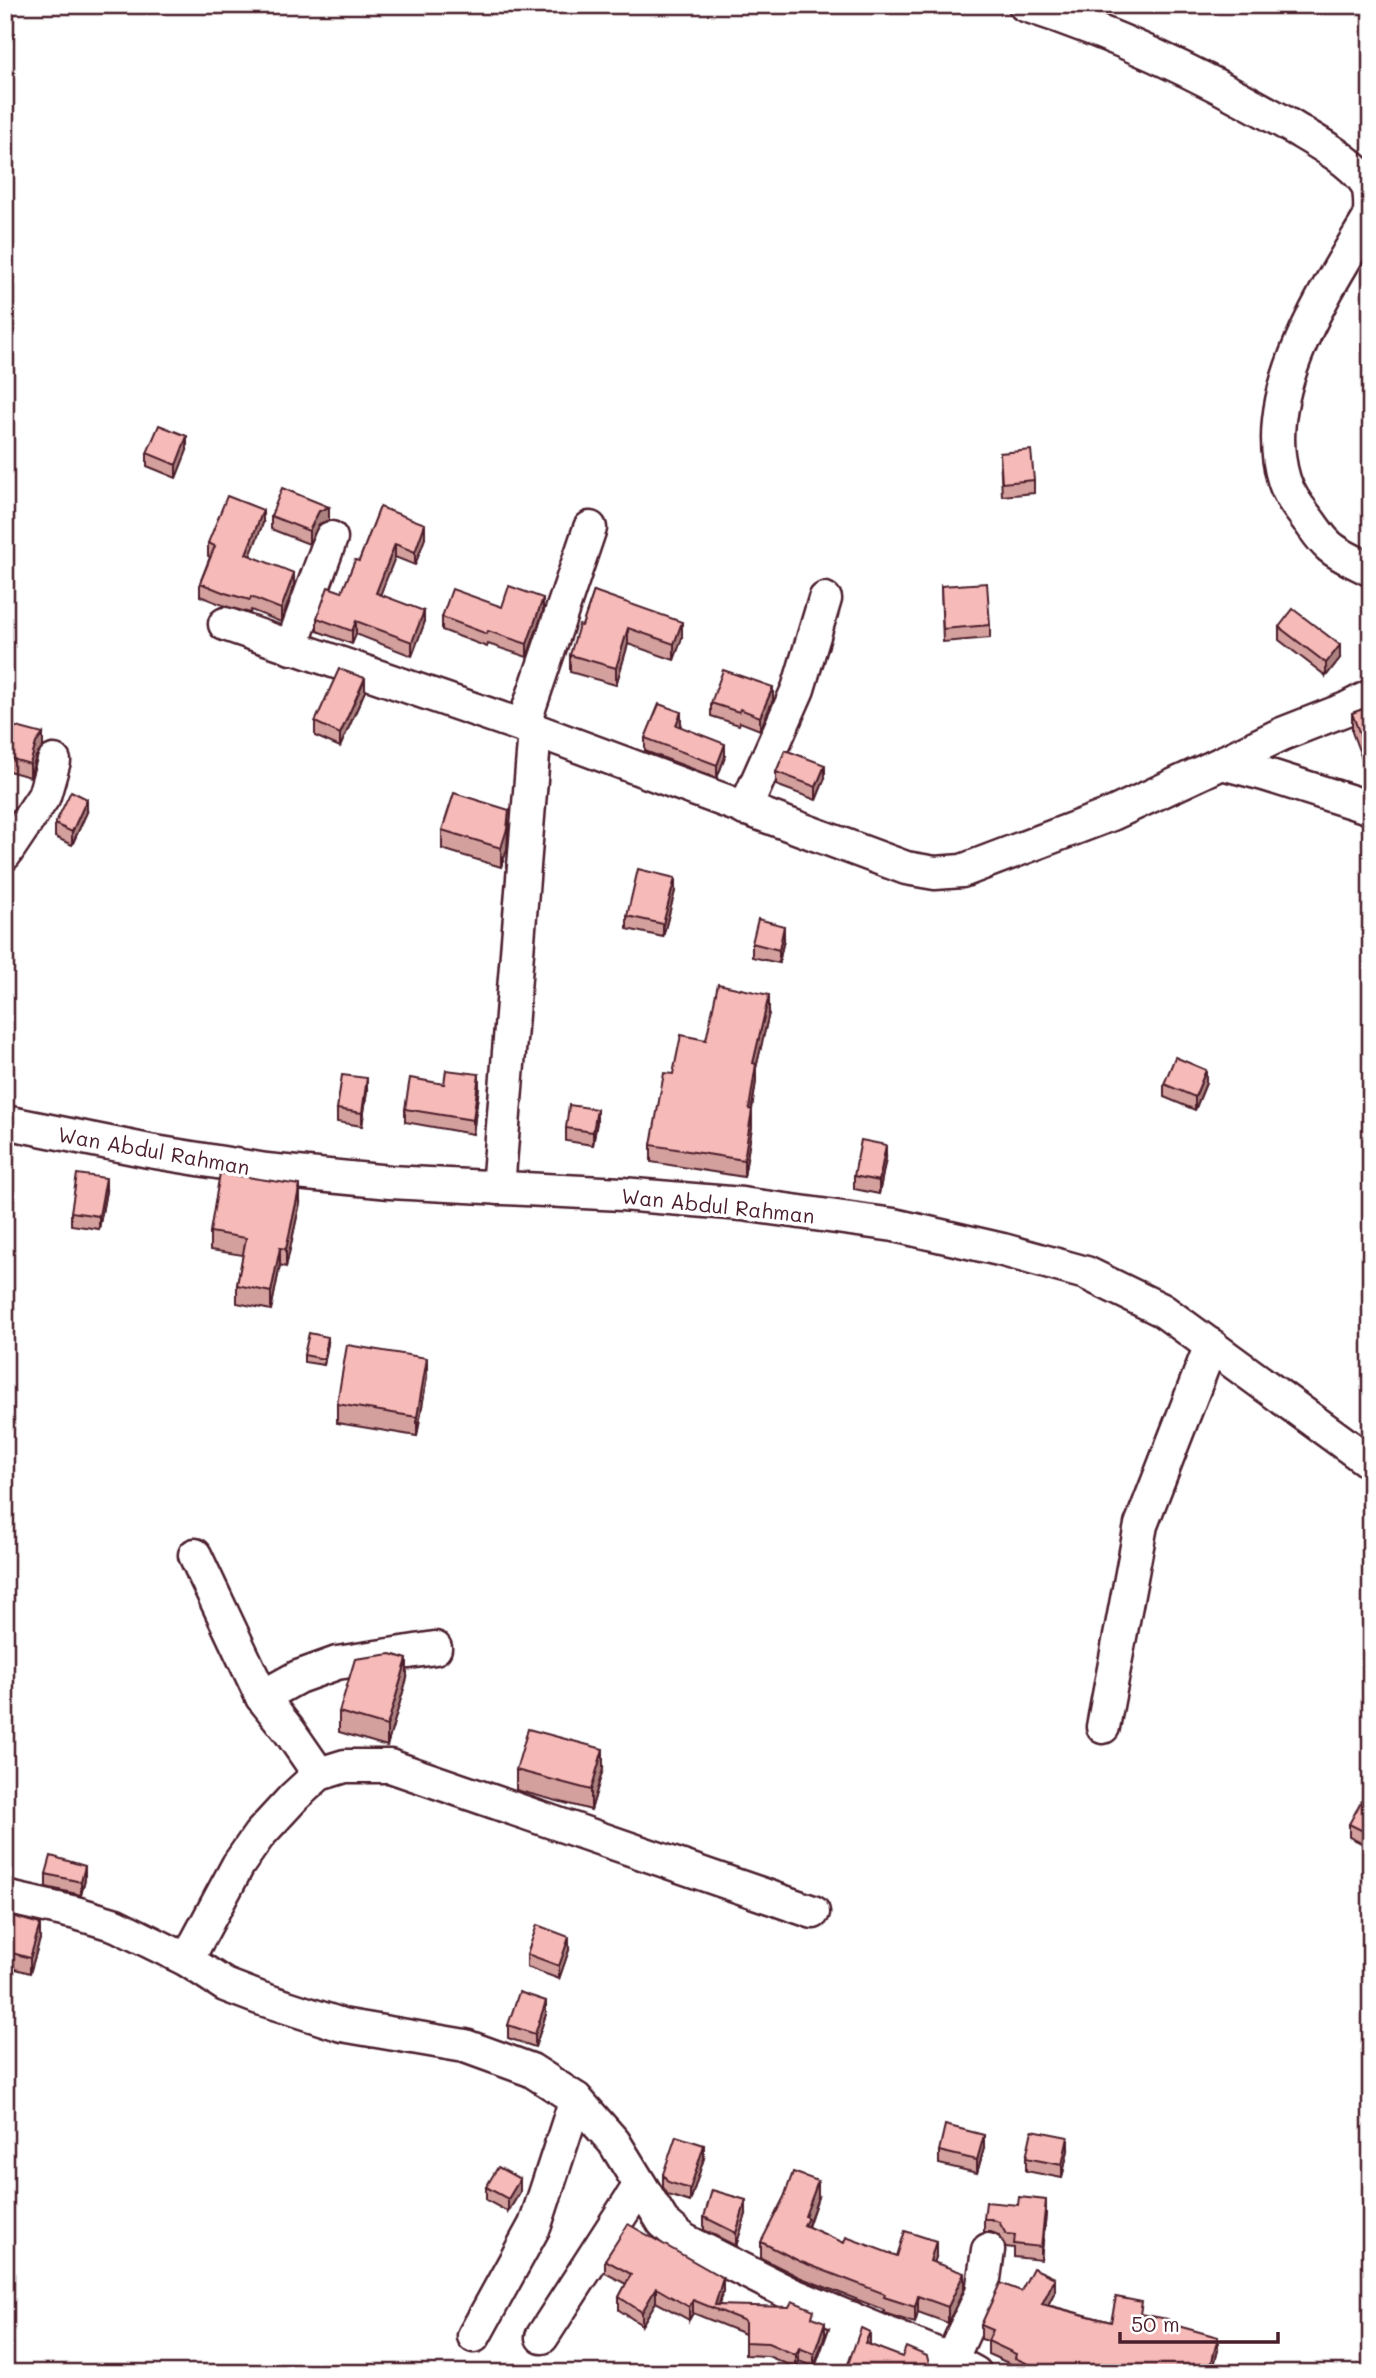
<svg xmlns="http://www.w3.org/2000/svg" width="1376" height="2378" font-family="Mali,sans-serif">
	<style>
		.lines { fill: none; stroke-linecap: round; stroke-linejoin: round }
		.minor-casing { stroke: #4a1f2b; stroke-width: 37 }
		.minor { stroke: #fff; stroke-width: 32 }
		.wall { fill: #d4a09e; stroke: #4a1f2b; stroke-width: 2 }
		.shaded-wall { fill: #ac8281; stroke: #4a1f2b; stroke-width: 2 }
		.building { fill: #f6bab8; stroke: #4a1f2b; stroke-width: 2 }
		.labels { text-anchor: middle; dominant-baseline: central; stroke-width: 7; stroke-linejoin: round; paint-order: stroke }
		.street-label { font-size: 21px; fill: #4a1f2b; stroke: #fff }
	</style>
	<rect width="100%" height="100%" fill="#fff"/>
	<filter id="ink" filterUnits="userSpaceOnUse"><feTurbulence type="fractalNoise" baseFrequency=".0143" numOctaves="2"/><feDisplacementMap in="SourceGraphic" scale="14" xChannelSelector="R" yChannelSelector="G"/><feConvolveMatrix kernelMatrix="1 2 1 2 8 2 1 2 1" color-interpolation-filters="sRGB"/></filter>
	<g filter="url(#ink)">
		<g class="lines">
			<g class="minor-casing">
				<g id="minor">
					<path d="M1025,5C1119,35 1208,78 1292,127C1315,141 1349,159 1365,181C1372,191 1370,206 1370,217C1327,290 1257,392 1284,480C1289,496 1299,508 1309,521C1315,529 1321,539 1329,546C1340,556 1358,563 1371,570"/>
					<polyline points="225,624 523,726"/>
					<polyline points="291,648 331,538"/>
					<polyline points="535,730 906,868 935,873 962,871 1112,814 1222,763 1264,774 1371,808"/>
					<polyline points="1222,763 1282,734 1346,709 1371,696"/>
					<polyline points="745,809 798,689 825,599"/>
					<polyline points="5,854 44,796 54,761"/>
					<polyline points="5,1122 149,1151 266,1170 390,1182 622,1194 742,1204 894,1225 1003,1250 1086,1273 1162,1310 1371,1463"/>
					<polyline points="498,1188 535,730 523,726 590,528"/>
					<polyline points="195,1555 262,1697 290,1732 319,1774"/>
					<polyline points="262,1697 298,1677 337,1663 435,1648"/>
					<polyline points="1103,1727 1141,1525 1211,1345"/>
					<polyline points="5,1897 76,1913 116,1925 187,1960 225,1985 259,1998 342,2025 465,2046 531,2070 576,2099 614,2142 663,2222 684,2240 791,2294 951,2360 975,2373"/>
					<polyline points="187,1960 238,1865 259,1835 294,1797 319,1774 345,1766 390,1766 813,1912"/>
					<polyline points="474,2336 535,2225 576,2099"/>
					<polyline points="542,2337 640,2185"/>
					<polyline points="831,2373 851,2318"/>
					<polyline points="945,2373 982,2293 988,2250"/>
				</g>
			</g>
			<use href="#minor" class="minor"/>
		</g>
		<g class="wall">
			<polygon points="187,450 176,478 147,466 147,453"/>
			<polygon points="1000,453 1034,480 1034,493 1002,496"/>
			<polygon points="380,507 425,538 415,565 395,557 380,594 424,624 412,656 356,634 352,644 317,631 317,618 342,592 359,561"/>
			<polygon points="271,516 329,520 319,524 309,544 271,529"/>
			<polygon points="263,523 250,556 294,586 281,622 251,610 250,613 225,606 200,596 200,583 210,557 208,556 208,543"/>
			<polygon points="941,586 990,625 990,638 943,642"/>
			<polygon points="594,591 682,638 674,660 628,644 616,685 570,672 570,655 582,626"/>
			<polygon points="502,607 543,611 527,657 488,644 487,647 442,630 442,617"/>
			<polygon points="1279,627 1340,658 1326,676 1279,640"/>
			<polygon points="365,691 340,747 315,736 315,722"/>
			<polygon points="773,700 760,730 740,722 739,725 711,716 711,703"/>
			<polygon points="1371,706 1371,771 1367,772 1352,732 1352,713"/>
			<polygon points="5,724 43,747 36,756 30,777 5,770"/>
			<polygon points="681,725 680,727 725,757 717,778 645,751 645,738"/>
			<polygon points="776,772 825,778 816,800 776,785"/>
			<polygon points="87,812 72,845 55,837 55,824"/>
			<polygon points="442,830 509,830 507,849 501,867 442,849"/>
			<polygon points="675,891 663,937 627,929 627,916"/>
			<polygon points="784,939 779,963 752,957 752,943"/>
			<polygon points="769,1013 756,1068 756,1081 752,1110 752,1127 744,1177 651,1162 651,1145 673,1074 706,1040"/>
			<polygon points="1206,1083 1195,1110 1164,1097 1164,1084"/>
			<polygon points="444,1084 479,1087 473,1134 405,1122 405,1109"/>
			<polygon points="367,1091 362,1126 337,1122 337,1109"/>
			<polygon points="597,1122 593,1145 566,1141 566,1128"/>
			<polygon points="886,1158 879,1194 854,1189 854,1176"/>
			<polygon points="106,1191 99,1229 71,1225 71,1212"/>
			<polygon points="300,1203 286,1267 280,1265 271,1310 237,1303 237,1285 243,1255 210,1250 210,1232"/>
			<polygon points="328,1343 324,1365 304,1362 304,1355"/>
			<polygon points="427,1377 417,1436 337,1423 337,1404"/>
			<polygon points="407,1678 387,1746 339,1732 339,1712"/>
			<polygon points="603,1769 591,1810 516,1790 516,1770"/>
			<polygon points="1371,1802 1371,1848 1349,1837 1349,1824"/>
			<polygon points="46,1874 85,1879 81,1895 46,1887"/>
			<polygon points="5,1914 40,1939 30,1973 5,1966"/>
			<polygon points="569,1950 559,1979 527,1967 527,1954"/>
			<polygon points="546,2014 535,2047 508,2038 508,2025"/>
			<polygon points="984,2148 977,2173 939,2164 939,2151"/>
			<polygon points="1068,2150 1062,2178 1026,2171 1026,2158"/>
			<polygon points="704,2158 690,2202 668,2195 663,2187 663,2174"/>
			<polygon points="486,2187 520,2192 508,2212 486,2200"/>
			<polygon points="818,2197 808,2227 844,2243 897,2256 936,2257 934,2262 964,2289 948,2323 918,2312 915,2323 884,2313 884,2310 799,2277 761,2258 761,2242"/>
			<polygon points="746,2214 736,2246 704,2230 704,2217"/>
			<polygon points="1046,2214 1041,2260 1014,2257 1014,2248 1006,2247 999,2235 991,2232 984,2232 984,2219"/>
			<polygon points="605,2260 723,2291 719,2305 814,2318 825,2335 814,2367 799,2361 796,2368 768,2356 745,2355 745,2334 693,2313 689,2320 656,2302 642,2325 619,2310 619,2297 626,2284 605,2273"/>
			<polygon points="1021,2291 1055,2291 1048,2305 1111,2322 1142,2315 1168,2323 1218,2350 1212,2373 1019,2373 1015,2371 1015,2366 988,2354 988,2341 981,2339 981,2325"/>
			<polygon points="870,2345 930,2368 935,2373 847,2373 847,2367"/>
		</g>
		<g class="shaded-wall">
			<polygon points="187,436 187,450 176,478 176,465"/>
			<polygon points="329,507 329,520 319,524 309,544 309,531 319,511"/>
			<polygon points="263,510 263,523 246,567 246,554"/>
			<polygon points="425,524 425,538 415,565 415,552"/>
			<polygon points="395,544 395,557 376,606 376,593"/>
			<polygon points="294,573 294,586 281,622 281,609"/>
			<polygon points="543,598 543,611 527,657 527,644"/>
			<polygon points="424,611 424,624 412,656 412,642"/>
			<polygon points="356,621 356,634 352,644 352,631"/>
			<polygon points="682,622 682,638 674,660 674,644"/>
			<polygon points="628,628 628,644 616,685 616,668"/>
			<polygon points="1340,645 1340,658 1326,676 1326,663"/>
			<polygon points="365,678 365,691 340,747 340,734"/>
			<polygon points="773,687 773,700 760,730 760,717"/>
			<polygon points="681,712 681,725 676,738 676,725"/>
			<polygon points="43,734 43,747 36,756 30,777 30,764 36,743"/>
			<polygon points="725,744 725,757 717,778 717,765"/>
			<polygon points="1371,751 1371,771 1367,772 1367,753"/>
			<polygon points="825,765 825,778 816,800 816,787"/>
			<polygon points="87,799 87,812 72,845 72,832"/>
			<polygon points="509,810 507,849 501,867 501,848"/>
			<polygon points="675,878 675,891 663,937 663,924"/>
			<polygon points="784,926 784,939 779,963 779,950"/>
			<polygon points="769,995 769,1013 756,1068 756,1081 749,1127 749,1109 753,1063"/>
			<polygon points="1206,1070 1206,1083 1195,1110 1195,1097"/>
			<polygon points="479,1074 479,1087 473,1134 473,1120"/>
			<polygon points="367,1078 367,1091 362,1126 362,1113"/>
			<polygon points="597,1109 597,1122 593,1145 593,1132"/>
			<polygon points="752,1110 752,1127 744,1177 744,1160"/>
			<polygon points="11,1139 11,1152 6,1192 6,1179"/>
			<polygon points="886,1145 886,1158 879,1194 879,1181"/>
			<polygon points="106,1178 106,1191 99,1229 99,1216"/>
			<polygon points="300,1185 300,1203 286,1267 286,1249"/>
			<polygon points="280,1248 280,1265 271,1310 271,1292"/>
			<polygon points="328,1337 328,1343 324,1365 324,1359"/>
			<polygon points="427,1358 427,1377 417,1436 417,1417"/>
			<polygon points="407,1659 407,1678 387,1746 387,1726"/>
			<polygon points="603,1749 603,1769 591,1810 591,1790"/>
			<polygon points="85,1866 85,1879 81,1895 81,1882"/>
			<polygon points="40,1924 40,1939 30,1973 30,1958"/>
			<polygon points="569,1937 569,1950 559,1979 559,1966"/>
			<polygon points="546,2001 546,2014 535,2047 535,2034"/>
			<polygon points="984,2135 984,2148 977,2173 977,2160"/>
			<polygon points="1068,2137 1068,2150 1062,2178 1062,2165"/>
			<polygon points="704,2145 704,2158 690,2202 690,2189"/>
			<polygon points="520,2179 520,2192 508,2212 508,2199"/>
			<polygon points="818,2181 818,2197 808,2225 808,2234 804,2225 805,2216"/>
			<polygon points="746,2200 746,2214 736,2246 736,2233"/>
			<polygon points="1046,2200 1046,2214 1041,2260 1041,2247"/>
			<polygon points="936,2241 936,2257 930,2277 930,2261"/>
			<polygon points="964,2273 964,2289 948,2323 948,2307"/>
			<polygon points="723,2278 723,2291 717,2310 715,2305"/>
			<polygon points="1055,2278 1055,2291 1042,2317 1042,2304"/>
			<polygon points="656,2288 656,2302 642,2325 642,2312"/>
			<polygon points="918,2296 918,2312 915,2323 915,2307"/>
			<polygon points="693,2300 693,2313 689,2320 689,2307"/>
			<polygon points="825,2322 825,2335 814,2367 814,2354"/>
			<polygon points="870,2332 870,2346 865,2343"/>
			<polygon points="1218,2337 1218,2350 1212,2373 1209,2373"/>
			<polygon points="799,2348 799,2361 796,2368 796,2355"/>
		</g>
		<g class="building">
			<polygon points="159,425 187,436 176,465 147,453"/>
			<polygon points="1031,450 1034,480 1002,483 1000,453"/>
			<polygon points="282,488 329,507 319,511 309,531 271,516"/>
			<polygon points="227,496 263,510 246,554 294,573 281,609 251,597 250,600 225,593 200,583 215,546 208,543"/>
			<polygon points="380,507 425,524 415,552 395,544 376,593 424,611 412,642 356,621 352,631 317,618 328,587 342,592 355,560 359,561"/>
			<polygon points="987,583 990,625 943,629 941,586"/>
			<polygon points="509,586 543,598 527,644 488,631 487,634 442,617 452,589 502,607"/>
			<polygon points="594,591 682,622 674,644 628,628 616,668 570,655 579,625 582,626"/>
			<polygon points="1293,609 1340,645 1326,663 1279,627"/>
			<polygon points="339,669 365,678 340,734 315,722"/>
			<polygon points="723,670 773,687 760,717 740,709 739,712 711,703"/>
			<polygon points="659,704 681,712 676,725 725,744 717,765 645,738"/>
			<polygon points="1371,706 1371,751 1367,753 1352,713"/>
			<polygon points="5,724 43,734 36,743 30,764 5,757"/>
			<polygon points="785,750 825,765 816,787 776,772"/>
			<polygon points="71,791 87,799 72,832 55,824"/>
			<polygon points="454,793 509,810 507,829 501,848 442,830"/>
			<polygon points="638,869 675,878 663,924 627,916"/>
			<polygon points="758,919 784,926 779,950 752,943"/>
			<polygon points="718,984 769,995 753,1063 756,1064 749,1109 752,1110 744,1160 651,1145 664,1073 673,1074 681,1035 706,1040"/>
			<polygon points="1175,1057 1206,1070 1195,1097 1164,1084"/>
			<polygon points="446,1070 479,1074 473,1120 405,1109 410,1078 444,1084"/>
			<polygon points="342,1075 367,1078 362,1113 337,1109"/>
			<polygon points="569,1105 597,1109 593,1132 566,1128"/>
			<polygon points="5,1138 11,1139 6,1179 5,1179"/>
			<polygon points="861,1140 886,1145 879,1181 854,1176"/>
			<polygon points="220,1173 300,1185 286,1249 280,1248 271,1292 237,1285 246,1238 210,1232"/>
			<polygon points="77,1174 106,1178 99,1216 71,1212"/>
			<polygon points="309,1333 328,1337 324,1359 304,1355"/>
			<polygon points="347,1345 427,1358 417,1417 337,1404"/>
			<polygon points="391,1654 407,1659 387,1726 339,1712 355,1659"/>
			<polygon points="528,1729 603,1749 591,1790 516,1770"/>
			<polygon points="1363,1798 1371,1802 1371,1835 1349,1824"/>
			<polygon points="51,1856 85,1866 81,1882 46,1874"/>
			<polygon points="5,1914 40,1924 30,1958 5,1951"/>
			<polygon points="537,1925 569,1937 559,1966 527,1954"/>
			<polygon points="519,1992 546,2001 535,2034 508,2025"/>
			<polygon points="945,2125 984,2135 977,2160 939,2151"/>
			<polygon points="1032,2130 1068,2137 1062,2165 1026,2158"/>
			<polygon points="676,2136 704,2145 690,2189 668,2182 663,2174"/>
			<polygon points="498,2167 520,2179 508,2199 486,2187"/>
			<polygon points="793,2172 818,2181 805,2216 808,2218 804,2225 844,2243 846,2237 897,2256 905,2231 936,2241 930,2261 964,2273 948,2307 918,2296 915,2307 884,2297 885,2294 799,2261 761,2242 784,2197"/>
			<polygon points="712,2190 746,2200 736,2233 704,2217"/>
			<polygon points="1019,2197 1046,2200 1041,2247 1014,2244 1015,2235 1006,2234 999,2222 991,2219 984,2219 986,2202 1018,2205"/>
			<polygon points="628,2224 723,2278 715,2305 789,2307 792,2301 814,2310 812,2317 825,2322 814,2354 799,2348 796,2355 768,2343 745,2342 745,2321 693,2300 689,2307 656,2288 642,2312 619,2297 631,2274 605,2260"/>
			<polygon points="1033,2268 1055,2278 1042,2304 1111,2322 1116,2297 1142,2302 1140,2314 1168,2319 1167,2323 1218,2337 1209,2373 1048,2373 1015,2358 1016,2354 988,2341 993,2330 981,2325 1000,2283 1021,2291"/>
			<polygon points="861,2328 870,2332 865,2343 902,2357 906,2347 927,2356 930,2368 935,2373 860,2373 847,2367"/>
		</g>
	</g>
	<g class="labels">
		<g class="street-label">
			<text transform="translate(154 1150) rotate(10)">Wan Abdul Rahman</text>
			<text transform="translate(718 1205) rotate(6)">Wan Abdul Rahman</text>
		</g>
	</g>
	<rect width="1376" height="2378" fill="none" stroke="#fff" stroke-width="28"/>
	<rect x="14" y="14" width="1348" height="2350" fill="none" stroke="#4a1f2b" stroke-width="2.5" filter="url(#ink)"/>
	<path d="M1120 2332v10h158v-10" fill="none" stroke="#4a1f2b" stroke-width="3.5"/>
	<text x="1131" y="2332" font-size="21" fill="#4a1f2b" stroke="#ffffff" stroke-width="5" paint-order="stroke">50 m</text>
</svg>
